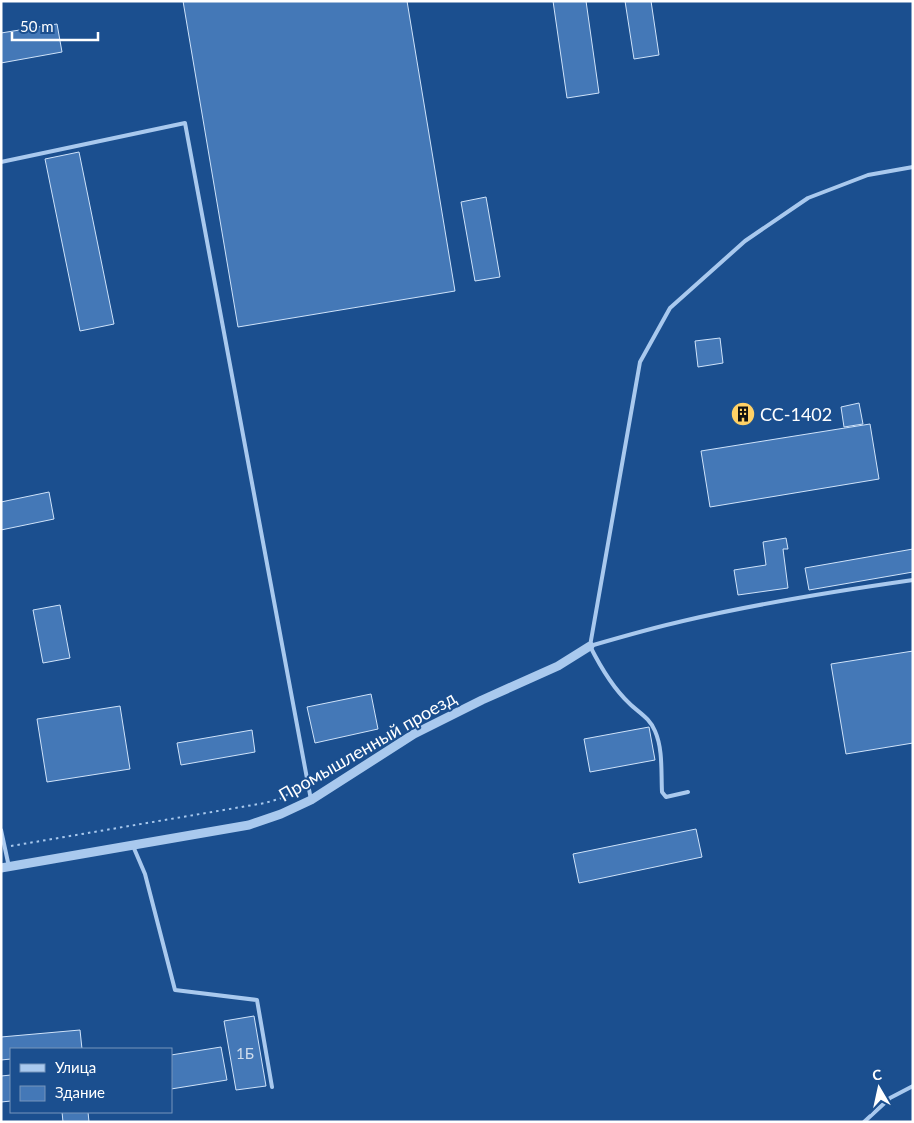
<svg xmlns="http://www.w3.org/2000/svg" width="914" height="1123" font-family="Lato,sans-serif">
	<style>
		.building { fill: #4478b7; stroke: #cfe3fa }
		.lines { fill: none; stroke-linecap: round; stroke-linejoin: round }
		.path { stroke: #a9c9ee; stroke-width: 2; stroke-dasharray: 2.5 4; stroke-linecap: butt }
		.service { stroke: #a9c9ee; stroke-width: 4 }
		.tertiary { stroke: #a9c9ee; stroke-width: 9 }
		.labels { text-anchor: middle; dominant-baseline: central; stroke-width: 4; stroke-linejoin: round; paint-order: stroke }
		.number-label { font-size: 15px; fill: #d0dded }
		.poi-label { font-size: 18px; fill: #fff; stroke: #1b4f8f; text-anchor: start }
		.street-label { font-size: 18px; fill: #fff; stroke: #1b4f8f }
	</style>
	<rect width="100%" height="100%" fill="#1b4f8f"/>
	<g class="building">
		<polygon points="183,1 407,1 455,291 238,327"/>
		<polygon points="553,1 586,1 599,93 567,98"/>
		<polygon points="625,1 651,1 659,55 634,59"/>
		<polygon points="57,24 62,52 1,63 1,33"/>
		<polygon points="79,152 114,324 80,331 45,159"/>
		<polygon points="486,197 500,277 475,281 461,202"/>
		<polygon points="720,338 723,363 698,367 695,341"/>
		<polygon points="859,403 863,424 844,427 841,407"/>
		<polygon points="752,409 753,418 735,420 734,411"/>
		<polygon points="870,424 879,479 710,507 701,451"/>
		<polygon points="49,492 54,519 1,530 1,502"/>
		<polygon points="786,538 788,549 783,549 788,588 738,595 734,570 766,565 763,542"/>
		<polygon points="913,549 913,572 809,590 805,568"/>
		<polygon points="60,605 70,658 43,663 33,610"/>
		<polygon points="913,651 913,743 846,754 831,664"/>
		<polygon points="371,694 378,729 315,743 307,707"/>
		<polygon points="120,706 130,769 47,782 37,719"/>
		<polygon points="649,727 655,760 590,772 584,739"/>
		<polygon points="252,730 255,752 181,765 177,743"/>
		<polygon points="696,829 702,857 579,883 573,854"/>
		<polygon points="254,1016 266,1086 236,1090 224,1021"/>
		<polygon points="80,1030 82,1049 11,1049 11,1059 1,1060 1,1037"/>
		<polygon points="221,1047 227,1080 171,1089 171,1055"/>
		<polygon points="11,1075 11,1101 1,1102 1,1076"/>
		<polygon points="62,1112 88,1112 89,1122 63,1122"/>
	</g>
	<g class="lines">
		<polyline class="path" points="11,846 265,803 282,798 301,786"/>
		<g class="service">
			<polyline points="1,162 185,123 311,800"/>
			<path d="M590,646C621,637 652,628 683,621C759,603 836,591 913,580"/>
			<path d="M688,792L666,797L662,792C661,772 663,749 655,731C649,717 639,713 629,703C612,687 600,666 590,646L640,362L670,308L745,241L808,198L868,175L913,167"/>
			<polyline points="1,830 9,867"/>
			<polyline points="133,846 145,874 175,990 257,1000 272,1087"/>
			<polyline points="864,1122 890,1098 913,1086"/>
		</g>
		<polyline class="tertiary" points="1,868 249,825 281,814 311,800 414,734 482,700 558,666 590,646"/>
	</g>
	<defs>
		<g id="building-disc" transform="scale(1.25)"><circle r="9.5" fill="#ffd166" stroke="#1b4f8f"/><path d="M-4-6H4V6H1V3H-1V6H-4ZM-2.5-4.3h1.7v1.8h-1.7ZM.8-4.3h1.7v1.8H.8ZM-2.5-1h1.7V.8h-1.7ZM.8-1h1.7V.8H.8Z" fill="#111"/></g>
	</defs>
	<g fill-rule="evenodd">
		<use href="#building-disc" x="743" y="414"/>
	</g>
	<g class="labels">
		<g class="number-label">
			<text x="245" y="1053">1Б</text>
		</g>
		<g class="poi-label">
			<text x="760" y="414">СС-1402</text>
		</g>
		<g class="street-label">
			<text transform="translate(367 746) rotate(-30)">Промышленный проезд</text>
		</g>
	</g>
	<rect width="914" height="1123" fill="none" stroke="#ffffff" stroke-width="5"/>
	<rect x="10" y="1048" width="162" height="65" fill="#1b4f8f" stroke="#7695bc"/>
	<rect x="20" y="1064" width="25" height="8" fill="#a9c9ee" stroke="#7695bc"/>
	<text x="55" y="1073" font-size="15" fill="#ffffff">Улица</text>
	<rect x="20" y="1086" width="25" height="15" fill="#4478b7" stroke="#7695bc"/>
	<text x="55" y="1098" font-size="15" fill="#ffffff">Здание</text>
	<g transform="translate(879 1088) rotate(351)" stroke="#1b4f8f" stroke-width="4" paint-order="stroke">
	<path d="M0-4L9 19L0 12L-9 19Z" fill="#ffffff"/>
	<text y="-8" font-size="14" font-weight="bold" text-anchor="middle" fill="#ffffff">С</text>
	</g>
	<path d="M12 32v8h86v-8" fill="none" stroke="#ffffff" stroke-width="2.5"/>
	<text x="20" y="32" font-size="15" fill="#ffffff" stroke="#1b4f8f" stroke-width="4" paint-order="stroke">50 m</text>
</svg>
